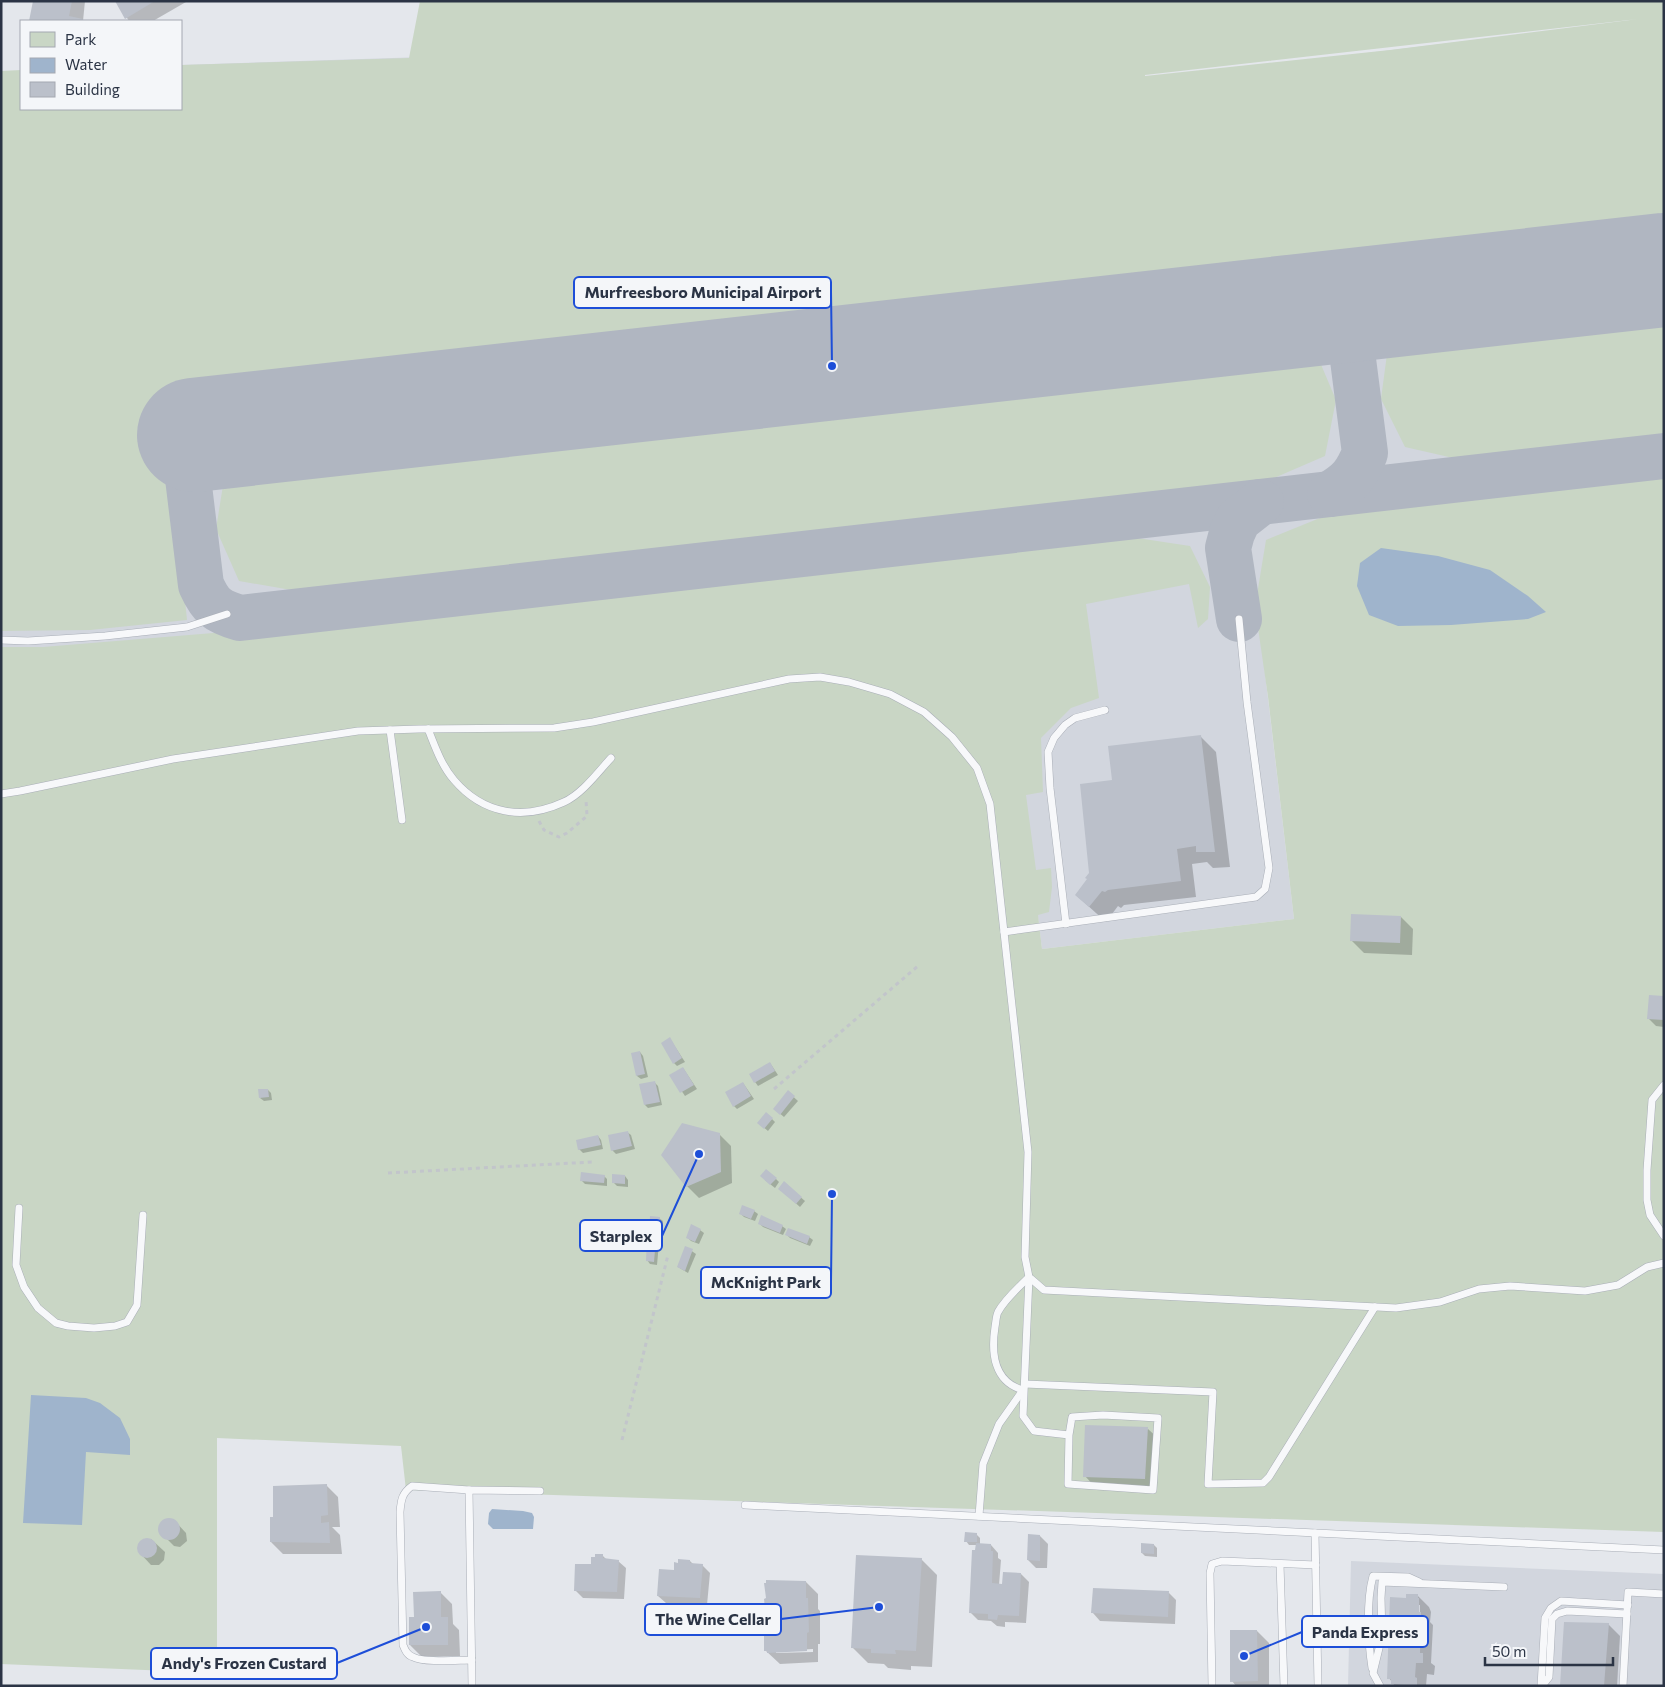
<svg xmlns="http://www.w3.org/2000/svg" width="1665" height="1687" font-family="Commissioner,sans-serif">
	<style>
		.built { fill: #d2d6de }
		.green { fill: #c9d6c5; fill-rule: evenodd }
		.water { fill: #9fb4cc }
		.shadow { fill: #0003; fill-rule: evenodd }
		.lines { fill: none; stroke-linecap: round; stroke-linejoin: round }
		.taxiway { stroke: #b0b6c1; stroke-width: 46 }
		.runway { stroke: #b0b6c1; stroke-width: 114 }
		.building { fill: #bbc0ca }
		.service-casing { stroke: #a9aeb7; stroke-width: 8 }
		.path { stroke: #c2c5cb; stroke-width: 3; stroke-dasharray: 4 4; stroke-linecap: butt }
		.service { stroke: #f7f8fa; stroke-width: 7 }
		.leader { fill: none; stroke: #1d4ed8; stroke-width: 2 }
		.callout-dot { fill: #1d4ed8; stroke: #f4f6f9; stroke-width: 2 }
		.callout { fill: #f4f6f9; stroke: #1d4ed8; stroke-width: 2 }
		.callout-label { font-size: 16px; text-anchor: middle; font-weight: bold; fill: #2b3445 }
	</style>
	<rect width="100%" height="100%" fill="#e4e7ec"/>
	<g class="built">
		<polygon points="1664,17 1664,623 1261,639 1294,919 1042,949 1018,756 1,711 1,71 21,109 181,109 181,65 485,55 1037,88 1268,65"/>
		<polygon points="1351,1561 1664,1574 1664,1686 1348,1686"/>
	</g>
	<g class="green">
		<path d="M420,1H1664V230L165,401L187,620L90,630L1,631V71L21,70V109H181V65L409,58ZM1638,19L1390,50L1145,76V75Z"/>
		<polygon points="1664,308 1664,434 1607,440 1664,442 1484,465 1405,447 1381,399 1389,339"/>
		<polygon points="1314,348 1336,400 1325,456 1251,488 533,570 320,595 239,581 216,529 225,473 619,426 1019,383"/>
		<polygon points="1664,469 1664,1532 406,1490 401,1446 217,1438 217,1673 1,1664 1,647 43,647 347,622 1111,534 1190,546 1210,587 1208,619 1198,628 1189,584 1086,604 1099,698 1071,708 1041,738 1043,792 1026,795 1036,870 1051,868 1052,887 1049,912 1038,915 1042,949 1294,919 1268,697 1255,607 1266,540 1347,507"/>
	</g>
	<g class="water">
		<polygon points="1381,548 1438,556 1490,570 1528,596 1546,612 1528,619 1451,625 1398,626 1369,615 1357,586 1360,563"/>
		<polygon points="31,1395 86,1398 100,1403 120,1418 130,1439 130,1455 86,1452 82,1525 23,1523"/>
		<polygon points="492,1509 523,1511 532,1513 534,1517 533,1529 493,1529 488,1524 489,1513"/>
	</g>
	<g class="shadow">
		<polygon points="35,1 85,1 83,21 30,21"/>
		<polygon points="116,1 185,1 186,2 153,21 129,21"/>
		<polygon points="1200,736 1216,752 1230,867 1213,868 1207,862 1192,864 1196,897 1124,905 1121,908 1118,906 1106,922 1076,895 1088,879 1090,873 1113,781"/>
		<polygon points="1401,917 1413,929 1412,955 1364,953 1352,941"/>
		<polygon points="1664,997 1664,1027 1656,1026 1648,1018"/>
		<polygon points="670,1039 685,1062 677,1066 674,1063"/>
		<polygon points="640,1052 643,1056 648,1077 641,1079 637,1076"/>
		<polygon points="770,1063 778,1075 758,1086 750,1075"/>
		<polygon points="683,1068 697,1089 685,1096 671,1075"/>
		<polygon points="654,1082 658,1086 662,1105 648,1108 645,1105"/>
		<polygon points="743,1083 754,1099 737,1109 734,1106"/>
		<polygon points="268,1090 271,1093 272,1100 264,1101 260,1098"/>
		<polygon points="788,1092 798,1101 784,1117 778,1112"/>
		<polygon points="772,1119 775,1122 768,1131 762,1126"/>
		<polygon points="627,1132 631,1135 635,1149 616,1154 612,1150"/>
		<polygon points="719,1134 731,1146 732,1183 699,1198 687,1186"/>
		<polygon points="598,1136 601,1140 603,1149 583,1153 579,1149"/>
		<polygon points="604,1176 607,1179 607,1186 585,1184 582,1181"/>
		<polygon points="625,1176 628,1180 628,1187 617,1186 613,1182"/>
		<polygon points="776,1179 779,1182 775,1188 765,1180"/>
		<polygon points="784,1183 805,1201 800,1207 783,1192"/>
		<polygon points="754,1211 758,1214 755,1221 744,1217 740,1213"/>
		<polygon points="659,1218 663,1221 662,1233 654,1233 650,1229"/>
		<polygon points="759,1223 782,1226 786,1229 783,1235 763,1227"/>
		<polygon points="700,1230 704,1233 699,1244 691,1241 687,1237"/>
		<polygon points="787,1235 809,1237 813,1240 810,1246 790,1238"/>
		<polygon points="655,1239 659,1243 657,1265 650,1264 647,1260"/>
		<polygon points="686,1247 696,1254 688,1273 678,1267"/>
		<polygon points="1148,1429 1160,1440 1156,1490 1096,1488 1085,1476"/>
		<polygon points="326,1485 338,1497 340,1527 332,1527 340,1535 342,1554 283,1554 271,1542"/>
		<polygon points="173,1519 186,1533 187,1541 180,1547 174,1546 159,1531 160,1525 166,1520"/>
		<polygon points="976,1534 980,1538 980,1545 991,1545 998,1553 998,1558 1001,1560 999,1585 1003,1585 1021,1574 1029,1582 1026,1623 1005,1622 1005,1627 997,1626 991,1621 978,1620 970,1612 977,1545 969,1545 966,1541"/>
		<polygon points="1040,1536 1048,1544 1047,1568 1036,1568 1028,1560"/>
		<polygon points="144,1539 151,1539 165,1552 164,1560 159,1565 151,1565 138,1551 139,1544"/>
		<polygon points="1154,1545 1157,1548 1157,1557 1145,1556 1142,1553"/>
		<polygon points="602,1555 607,1560 618,1561 626,1568 624,1599 583,1598 575,1590 592,1566"/>
		<polygon points="921,1559 937,1575 932,1667 911,1666 911,1670 888,1668 884,1664 868,1663 852,1647"/>
		<polygon points="690,1561 694,1565 702,1565 710,1573 707,1605 666,1603 658,1596"/>
		<path d="M806,1582L818,1594V1609L820,1611V1644H818V1662L780,1664L766,1651L768,1635ZM813,1649V1652L776,1653V1651Z"/>
		<polygon points="440,1592 452,1604 453,1624 459,1630 460,1656 422,1657 410,1645 415,1619"/>
		<polygon points="1169,1593 1176,1600 1175,1624 1100,1621 1093,1613"/>
		<path d="M1417,1595L1429,1607L1431,1612L1430,1622L1433,1625L1431,1663L1435,1666L1434,1675L1427,1674L1426,1686H1395L1389,1678L1407,1599ZM1418,1605H1420V1618Z"/>
		<polygon points="1608,1624 1620,1636 1617,1686 1561,1686"/>
		<polygon points="1257,1631 1269,1643 1269,1686 1236,1686 1232,1681"/>
	</g>
	<g class="lines">
		<g class="taxiway">
			<path d="M1298,311C1326,314 1338,318 1351,344"/>
			<path d="M194,435L188,478L201,585C211,607 217,611 240,618L1664,456"/>
			<path d="M1330,494C1350,482 1356,475 1365,453L1351,344C1359,318 1370,311 1394,300"/>
			<polyline points="1239,619 1228,548 1232,533 1238,520 1261,502"/>
		</g>
		<polyline class="runway" points="194,435 1664,270"/>
	</g>
	<g class="building">
		<polygon points="33,1 72,1 69,16 83,19 82,21 29,21"/>
		<polygon points="115,1 155,1 125,19"/>
		<polygon points="1201,735 1215,852 1196,852 1196,846 1177,849 1181,881 1108,890 1105,892 1102,891 1089,907 1075,895 1087,879 1085,878 1089,873 1080,784 1112,780 1108,746"/>
		<polygon points="1351,914 1401,916 1400,943 1350,941"/>
		<polygon points="1649,995 1664,996 1664,1020 1647,1019"/>
		<polygon points="670,1037 682,1058 673,1064 661,1043"/>
		<polygon points="640,1051 645,1074 636,1076 631,1053"/>
		<polygon points="770,1062 775,1071 754,1083 749,1074"/>
		<polygon points="683,1067 694,1085 680,1093 669,1075"/>
		<polygon points="655,1081 660,1102 644,1105 639,1084"/>
		<polygon points="743,1082 751,1096 733,1107 725,1092"/>
		<polygon points="258,1089 268,1089 269,1097 259,1098"/>
		<polygon points="788,1090 795,1096 780,1115 773,1109"/>
		<polygon points="766,1112 773,1118 764,1129 757,1123"/>
		<polygon points="682,1123 720,1133 721,1172 686,1187 661,1155"/>
		<polygon points="628,1131 632,1146 611,1151 608,1135"/>
		<polygon points="598,1135 601,1145 578,1150 576,1140"/>
		<polygon points="766,1169 777,1178 770,1185 760,1176"/>
		<polygon points="581,1172 605,1175 604,1183 580,1181"/>
		<polygon points="612,1174 625,1175 625,1184 612,1183"/>
		<polygon points="784,1181 802,1197 796,1204 778,1189"/>
		<polygon points="742,1205 755,1210 751,1219 739,1214"/>
		<polygon points="761,1215 783,1225 780,1233 758,1224"/>
		<polygon points="650,1216 660,1217 659,1231 649,1230"/>
		<polygon points="691,1224 701,1229 695,1242 686,1238"/>
		<polygon points="788,1228 810,1236 807,1244 785,1235"/>
		<polygon points="647,1237 656,1238 654,1262 646,1261"/>
		<polygon points="685,1246 693,1249 685,1271 677,1267"/>
		<polygon points="1085,1425 1148,1427 1145,1479 1083,1477"/>
		<polygon points="327,1484 328,1515 321,1516 321,1523 329,1522 330,1543 270,1542 270,1517 273,1517 273,1486"/>
		<circle cx="169" cy="1529" r="11"/>
		<polygon points="965,1532 977,1533 977,1542 964,1542"/>
		<polygon points="1028,1534 1040,1535 1040,1561 1027,1560"/>
		<circle cx="147" cy="1548" r="10"/>
		<polygon points="976,1543 991,1544 991,1551 993,1551 992,1583 1002,1584 1003,1572 1021,1573 1019,1616 998,1615 997,1620 988,1619 988,1614 969,1613 972,1550 975,1550"/>
		<polygon points="1141,1543 1154,1544 1154,1554 1141,1553"/>
		<polygon points="595,1554 603,1554 603,1558 619,1560 617,1592 574,1591 575,1564 591,1564 591,1557 595,1557"/>
		<polygon points="856,1555 922,1558 916,1651 895,1650 896,1654 871,1653 871,1649 851,1648"/>
		<polygon points="678,1559 690,1560 690,1563 703,1564 700,1598 657,1596 659,1569 674,1570 674,1562 678,1563"/>
		<polygon points="766,1580 806,1581 806,1598 808,1598 809,1632 807,1633 807,1651 767,1653 767,1651 764,1651 764,1633 767,1633 765,1614 766,1609 765,1609 764,1599 766,1598 764,1583 766,1583"/>
		<polygon points="1093,1588 1169,1591 1168,1617 1091,1613"/>
		<polygon points="441,1591 441,1617 448,1617 448,1645 409,1645 409,1617 414,1617 413,1592"/>
		<polygon points="1406,1594 1418,1594 1418,1598 1419,1598 1419,1612 1421,1612 1420,1653 1423,1653 1423,1663 1416,1663 1415,1677 1417,1678 1417,1686 1391,1684 1391,1679 1387,1679 1390,1597 1406,1598"/>
		<polygon points="1564,1622 1609,1623 1604,1686 1560,1686"/>
		<polygon points="1230,1630 1257,1630 1258,1681 1230,1682"/>
	</g>
	<g class="lines">
		<g class="service-casing">
			<g id="service">
				<polyline points="1,640 28,641 105,636 187,627 227,614"/>
				<path d="M428,729C435,746 441,765 454,780C483,814 523,821 564,802C582,794 598,772 611,758"/>
				<polyline points="390,730 402,820"/>
				<polyline points="1,794 20,791 173,759 358,731 419,729 554,728 593,722 789,679 820,677 849,682 890,694 924,712 952,737 977,768 990,804 1028,1152 1025,1257 1029,1277 1044,1290 1396,1308 1440,1302 1479,1289 1510,1286 1585,1291 1618,1285 1647,1267 1664,1263"/>
				<polyline points="1066,924 1050,788 1048,752 1054,738 1065,725 1075,718 1105,710"/>
				<polyline points="1004,932 1256,897 1265,889 1269,868 1247,702 1239,619"/>
				<polyline points="1664,1085 1652,1100 1647,1170 1647,1200 1650,1215 1664,1236"/>
				<polyline points="19,1208 16,1265 24,1287 38,1308 56,1323 68,1326 94,1328 115,1326 127,1322 137,1305 143,1215"/>
				<polyline points="1029,1277 1023,1416 1034,1431 1069,1435 1072,1417 1103,1415 1158,1418 1153,1490 1068,1484 1069,1435"/>
				<polyline points="1025,1384 1213,1392 1208,1484 1263,1483 1269,1477 1375,1307"/>
				<path d="M469,1490L412,1486C402,1493 401,1500 400,1512L403,1645C405,1650 407,1655 413,1657C424,1663 458,1660 472,1660"/>
				<polyline points="745,1505 1664,1550"/>
				<path d="M979,1516L983,1464L999,1424L1023,1390C994,1382 991,1353 995,1327C996,1322 996,1316 998,1312C1005,1299 1018,1288 1029,1277"/>
				<polyline points="1315,1533 1318,1686"/>
				<polyline points="1280,1564 1284,1686"/>
				<path d="M1372,1668C1368,1642 1366,1601 1373,1576L1408,1577L1419,1582"/>
				<polyline points="472,1686 469,1490 540,1491"/>
				<polyline points="1212,1686 1210,1573 1212,1564 1222,1561 1316,1565"/>
				<polyline points="1380,1686 1373,1673 1382,1636 1381,1598 1382,1582 1504,1587"/>
				<polyline points="1541,1686 1545,1618 1551,1608 1561,1601 1628,1605"/>
				<polyline points="1542,1686 1549,1677 1552,1619 1557,1614 1567,1611 1627,1614"/>
				<polyline points="1623,1686 1628,1592 1664,1594"/>
			</g>
		</g>
		<g class="path">
			<polyline points="539,821 544,830 559,837 567,833 587,816 586,800"/>
			<polyline points="774,1089 918,966"/>
			<polyline points="388,1173 592,1162"/>
			<polyline points="622,1440 668,1255"/>
		</g>
		<use href="#service" class="service"/>
	</g>
	<path class="leader" d="M832 366L831 292M699 1154L662 1236M832 1194L831 1282M879 1607L781 1619M1244 1656L1302 1632M426 1627L337 1663"/>
	<g class="callout-dot">
		<circle cx="832" cy="366" r="5"/>
		<circle cx="699" cy="1154" r="5"/>
		<circle cx="832" cy="1194" r="5"/>
		<circle cx="879" cy="1607" r="5"/>
		<circle cx="1244" cy="1656" r="5"/>
		<circle cx="426" cy="1627" r="5"/>
	</g>
	<g class="callout">
		<rect x="574" y="277" width="257" height="31" rx="5"/>
		<rect x="580" y="1220" width="82" height="31" rx="5"/>
		<rect x="701" y="1267" width="130" height="31" rx="5"/>
		<rect x="645" y="1604" width="136" height="31" rx="5"/>
		<rect x="1302" y="1616" width="126" height="31" rx="5"/>
		<rect x="151" y="1648" width="186" height="31" rx="5"/>
	</g>
	<g class="callout-label">
		<text x="703" y="298">Murfreesboro Municipal Airport</text>
		<text x="621" y="1242">Starplex</text>
		<text x="766" y="1288">McKnight Park</text>
		<text x="713" y="1625">The Wine Cellar</text>
		<text x="1365" y="1638">Panda Express</text>
		<text x="244" y="1669">Andy's Frozen Custard</text>
	</g>
	<rect width="1665" height="1687" fill="none" stroke="#2b3445" stroke-width="5"/>
	<rect x="20" y="20" width="162" height="90" fill="#f4f6f9" stroke="#a4a8b1"/>
	<rect x="30" y="32" width="25" height="15" fill="#c9d6c5" stroke="#a4a8b1"/>
	<text x="65" y="45" font-size="15" fill="#2b3445">Park</text>
	<rect x="30" y="58" width="25" height="15" fill="#9fb4cc" stroke="#a4a8b1"/>
	<text x="65" y="70" font-size="15" fill="#2b3445">Water</text>
	<rect x="30" y="82" width="25" height="15" fill="#bbc0ca" stroke="#a4a8b1"/>
	<text x="65" y="95" font-size="15" fill="#2b3445">Building</text>
	<path d="M1485 1657v8h128v-8" fill="none" stroke="#2b3445" stroke-width="2.5"/>
	<text x="1492" y="1657" font-size="15" fill="#2b3445" stroke="#f4f6f9" stroke-width="4" paint-order="stroke">50 m</text>
</svg>
